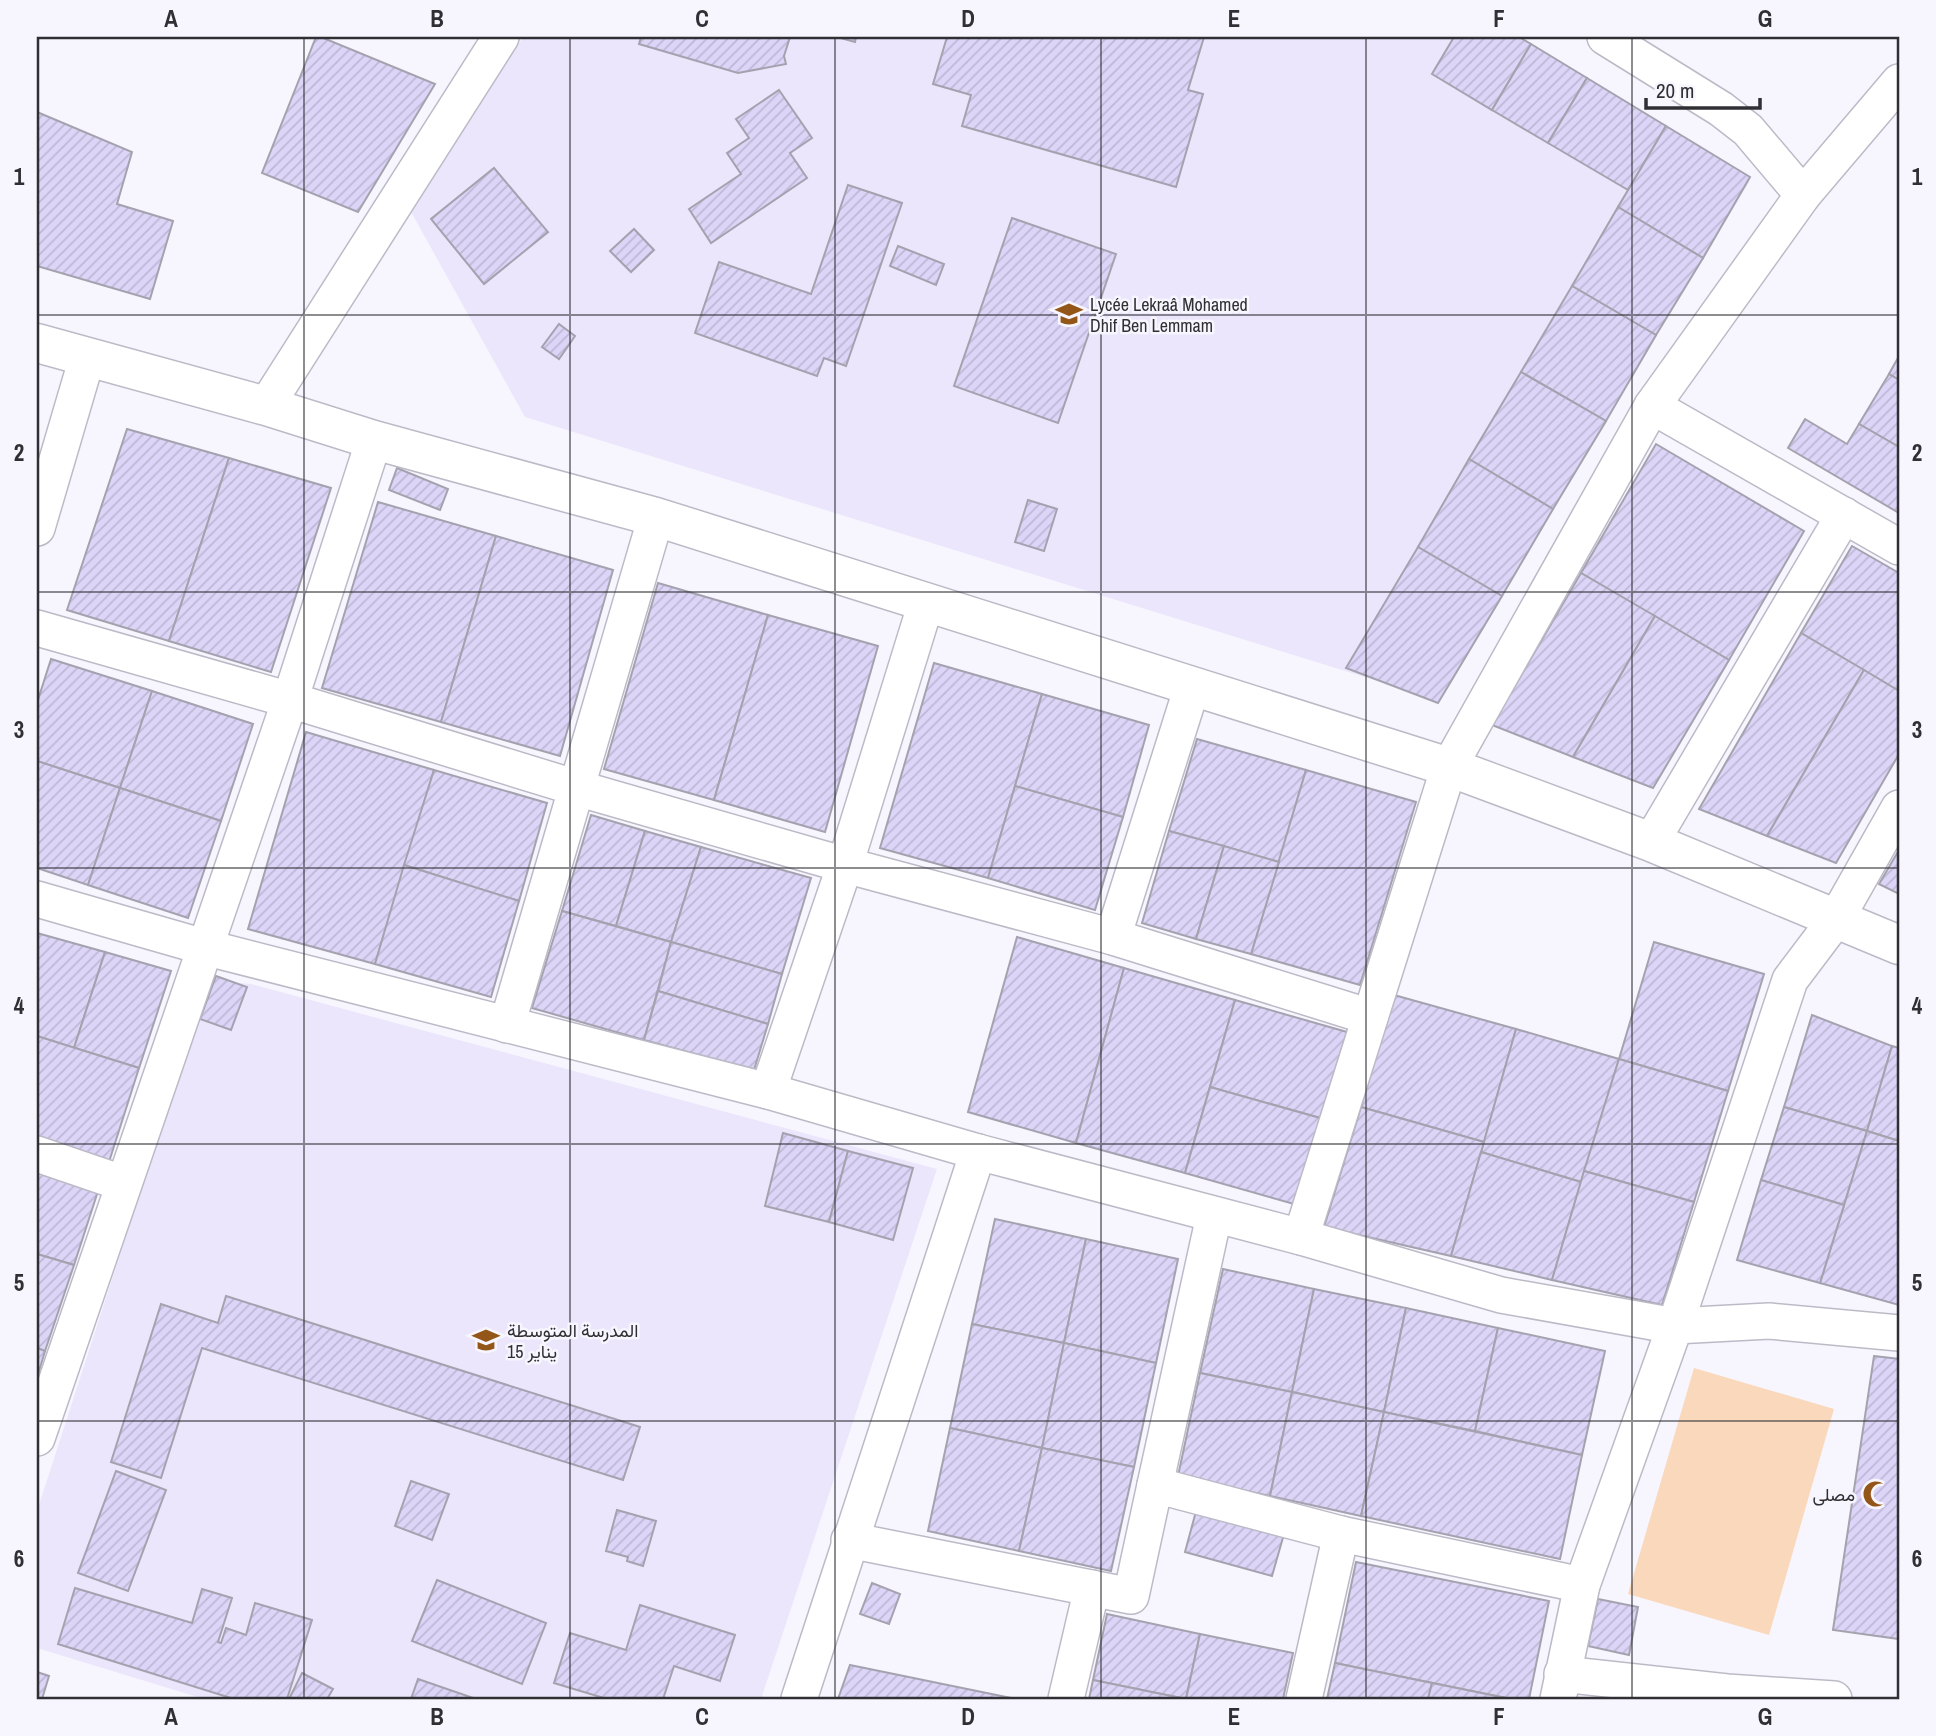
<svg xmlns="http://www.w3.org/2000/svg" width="1936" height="1736" font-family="'Archivo Narrow',Vazirmatn,sans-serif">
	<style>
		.built { fill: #ebe6fc }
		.grass { fill: #fad8bc }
		.building { fill: url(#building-hatch); stroke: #a5a2af; stroke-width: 2 }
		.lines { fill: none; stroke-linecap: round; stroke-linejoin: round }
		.minor-casing { stroke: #bdbac7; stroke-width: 38 }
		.tertiary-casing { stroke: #bdbac7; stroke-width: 41 }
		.minor { stroke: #fff; stroke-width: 35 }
		.tertiary { stroke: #fff; stroke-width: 38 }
		.grid { fill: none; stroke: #302f34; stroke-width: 2; stroke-opacity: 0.55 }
		.labels { text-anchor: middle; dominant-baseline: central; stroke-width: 5; stroke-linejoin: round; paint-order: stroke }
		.poi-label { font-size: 18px; fill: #302f34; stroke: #f7f6fe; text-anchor: start }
		.neatline { fill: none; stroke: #302f34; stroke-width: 2.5 }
		.grid-label { font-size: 23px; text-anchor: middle; font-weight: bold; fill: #302f34 }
	</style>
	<defs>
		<pattern id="building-hatch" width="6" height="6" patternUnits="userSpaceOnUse" patternTransform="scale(1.75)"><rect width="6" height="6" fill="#ddd5f8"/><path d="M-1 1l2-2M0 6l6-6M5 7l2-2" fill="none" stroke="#beb7d5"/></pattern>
	</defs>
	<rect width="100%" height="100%" fill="#f7f6fe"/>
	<g class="built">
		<polygon points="523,37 1519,37 1749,182 1439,700 525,417 410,210"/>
		<polygon points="209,980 251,984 937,1169 761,1699 204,1699 37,1648 37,1511"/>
	</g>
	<polygon class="grass" points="1694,1368 1834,1409 1769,1635 1628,1594"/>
	<g class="building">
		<polygon points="316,37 321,37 435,84 358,212 262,173"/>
		<polygon points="641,37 790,37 784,56 786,64 738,73 639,44"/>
		<polygon points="837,37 856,37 855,42"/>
		<polygon points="947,37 1204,37 1188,90 1203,94 1176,187 962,126 971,95 933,84"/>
		<polygon points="1454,37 1519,37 1531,44 1492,110 1432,74"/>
		<polygon points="1531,44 1587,78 1548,143 1492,110"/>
		<polygon points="1587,78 1666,126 1628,190 1548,143"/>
		<polygon points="779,90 812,138 790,153 807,178 711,243 689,209 741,174 727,153 749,138 736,119"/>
		<polygon points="37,112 132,152 117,204 173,221 150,299 37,266"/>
		<polygon points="1666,126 1750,177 1703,258 1618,207"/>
		<polygon points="494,168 548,232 484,284 431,219"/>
		<polygon points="848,185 902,203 846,366 824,358 817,376 695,333 719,262 811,294"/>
		<polygon points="1618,207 1703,258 1656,335 1572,286"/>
		<polygon points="1012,218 1116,254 1058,423 954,386"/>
		<polygon points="634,229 654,250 631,272 610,251"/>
		<polygon points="898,246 944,264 936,285 890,266"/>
		<polygon points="1572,286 1656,335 1606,421 1521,372"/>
		<polygon points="559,324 575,336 559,359 542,347"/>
		<polygon points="1899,356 1899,380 1889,374"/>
		<polygon points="1521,372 1606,421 1553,509 1469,459"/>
		<polygon points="1889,374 1899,380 1899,447 1859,424"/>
		<polygon points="1805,419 1847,444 1859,424 1899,447 1899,513 1788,448"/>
		<polygon points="127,429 229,458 169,641 67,610"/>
		<polygon points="1656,444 1804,531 1729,660 1581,573"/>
		<polygon points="229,458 331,488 271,672 169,641"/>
		<polygon points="1469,459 1553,509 1502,596 1418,547"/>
		<polygon points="397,468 448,489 440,510 389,490"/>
		<polygon points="1028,500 1057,509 1044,551 1015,542"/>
		<polygon points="378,502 496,536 441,722 322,688"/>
		<polygon points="496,536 613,570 560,756 441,722"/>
		<polygon points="1852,546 1899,573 1899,691 1801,633"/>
		<polygon points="1418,547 1502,596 1438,703 1346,668"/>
		<polygon points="1581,573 1655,616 1573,757 1492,725"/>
		<polygon points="658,583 768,615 714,800 604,769"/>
		<polygon points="768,615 878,646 825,832 714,800"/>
		<polygon points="1655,616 1729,660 1653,788 1573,757"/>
		<polygon points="1801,633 1864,670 1767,836 1699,809"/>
		<polygon points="51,659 152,691 120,788 37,761 37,703"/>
		<polygon points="934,663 1042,694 988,878 880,848"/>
		<polygon points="1864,670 1899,691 1899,754 1836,863 1767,836"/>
		<polygon points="152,691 253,724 221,821 120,788"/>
		<polygon points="1042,694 1149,725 1123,817 1015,786"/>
		<polygon points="306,732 434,770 375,964 248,929"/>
		<polygon points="1197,739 1306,770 1279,862 1169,831"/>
		<polygon points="37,761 120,788 88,885 37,868"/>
		<polygon points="434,770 547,803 519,901 404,865"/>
		<polygon points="1306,770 1416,802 1360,985 1251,954"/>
		<polygon points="1015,786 1123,817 1095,910 988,878"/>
		<polygon points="120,788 221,821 188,918 88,885"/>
		<polygon points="591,815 645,831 616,926 562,911"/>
		<polygon points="645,831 701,847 671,942 616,926"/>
		<polygon points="1169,831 1224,846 1196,939 1142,923"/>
		<polygon points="1224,846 1279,862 1251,954 1196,939"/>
		<polygon points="701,847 811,878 782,974 671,942"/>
		<polygon points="1899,850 1899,894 1879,884"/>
		<polygon points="404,865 519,901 491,997 375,964"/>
		<polygon points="562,911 671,942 644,1040 532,1008"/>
		<polygon points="37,933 105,952 74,1048 37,1036"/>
		<polygon points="1017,937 1124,968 1076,1143 968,1112"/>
		<polygon points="671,942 782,974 768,1024 658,991"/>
		<polygon points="1654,942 1764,974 1728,1091 1619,1059"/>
		<polygon points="105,952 171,971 139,1068 74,1048"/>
		<polygon points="1124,968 1235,1000 1185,1173 1076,1143"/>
		<polygon points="216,976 247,987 231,1030 200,1019"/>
		<polygon points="658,991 768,1024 754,1070 644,1040"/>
		<polygon points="1394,995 1516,1029 1484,1142 1361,1107"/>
		<polygon points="1235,1000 1347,1032 1320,1118 1210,1087"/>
		<polygon points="1812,1015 1892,1046 1867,1131 1784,1107"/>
		<polygon points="1516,1029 1619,1059 1581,1182 1481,1152"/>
		<polygon points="37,1036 139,1068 108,1165 37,1140"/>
		<polygon points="1892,1046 1899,1048 1899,1141 1867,1131"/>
		<polygon points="1619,1059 1728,1091 1694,1202 1584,1171"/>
		<polygon points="1210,1087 1320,1118 1294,1204 1185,1173"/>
		<polygon points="1361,1107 1484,1142 1451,1256 1324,1227"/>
		<polygon points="1784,1107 1867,1131 1844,1205 1761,1180"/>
		<polygon points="1867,1131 1899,1141 1899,1305 1820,1283"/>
		<polygon points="783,1133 848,1151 829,1222 765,1206"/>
		<polygon points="848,1151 913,1168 893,1240 829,1222"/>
		<polygon points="1481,1152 1581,1182 1552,1280 1451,1256"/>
		<polygon points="37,1168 99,1188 74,1265 37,1254"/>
		<polygon points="1584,1171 1694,1202 1662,1305 1552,1280"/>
		<polygon points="1761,1180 1844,1205 1820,1283 1737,1260"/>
		<polygon points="995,1219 1086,1239 1064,1343 972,1324"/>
		<polygon points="1086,1239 1178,1259 1156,1363 1064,1343"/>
		<polygon points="37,1254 74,1265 45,1351 37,1348"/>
		<polygon points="1223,1269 1314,1289 1292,1392 1200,1373"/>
		<polygon points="1314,1289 1406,1308 1384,1412 1292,1392"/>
		<polygon points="226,1296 640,1427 623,1480 202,1348 161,1478 111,1462 161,1304 218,1323"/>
		<polygon points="1406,1308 1498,1328 1475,1431 1384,1412"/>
		<polygon points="972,1324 1064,1343 1042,1448 950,1428"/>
		<polygon points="1498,1328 1605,1351 1582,1455 1475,1431"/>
		<polygon points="1064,1343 1156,1363 1134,1467 1042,1448"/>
		<polygon points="37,1348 45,1351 37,1378"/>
		<polygon points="1874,1356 1899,1359 1899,1639 1833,1630"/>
		<polygon points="1200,1373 1292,1392 1270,1496 1178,1476"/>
		<polygon points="1292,1392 1384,1412 1361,1516 1270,1496"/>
		<polygon points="1384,1412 1582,1455 1560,1559 1361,1516"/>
		<polygon points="950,1428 1042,1448 1019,1551 928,1531"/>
		<polygon points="1042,1448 1134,1467 1111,1571 1019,1551"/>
		<polygon points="116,1471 166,1490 128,1591 78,1573"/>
		<polygon points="411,1481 449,1494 432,1540 395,1526"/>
		<polygon points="1202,1489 1290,1513 1272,1576 1185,1552"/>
		<polygon points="617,1510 656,1521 643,1566 627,1561 628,1557 606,1551"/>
		<polygon points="1356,1562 1549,1601 1529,1699 1511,1699 1335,1663"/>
		<polygon points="437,1580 546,1623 522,1684 412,1641"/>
		<polygon points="872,1583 900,1594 889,1624 860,1614"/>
		<polygon points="75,1588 192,1623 202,1589 232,1598 218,1642 221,1643 226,1628 246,1635 255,1603 312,1620 287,1699 234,1699 58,1644"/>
		<polygon points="1598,1599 1638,1607 1629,1655 1588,1646"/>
		<polygon points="640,1605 735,1635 720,1681 674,1666 663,1699 607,1699 554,1683 570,1633 626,1650"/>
		<polygon points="1107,1614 1200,1634 1186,1699 1093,1680"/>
		<polygon points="1200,1634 1293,1653 1283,1699 1186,1699"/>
		<polygon points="1335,1663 1432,1683 1428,1699 1327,1699"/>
		<polygon points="850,1665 1016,1699 838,1699"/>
		<polygon points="37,1672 49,1676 42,1699 37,1699"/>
		<polygon points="302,1673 333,1689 327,1699 289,1699"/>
		<polygon points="418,1679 476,1699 411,1699"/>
		<polygon points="1093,1680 1186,1699 1089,1699"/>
		<polygon points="1432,1683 1511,1699 1428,1699"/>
	</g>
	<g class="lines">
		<g class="minor-casing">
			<g id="minor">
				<polyline points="1605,37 1721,109 1748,130 1803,195"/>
				<polyline points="266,406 501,37"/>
				<polyline points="1652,406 1899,547"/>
				<polyline points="37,528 87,358"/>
				<polyline points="37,628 290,700 577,788 845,865 1113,937 1370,1017"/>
				<polyline points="1651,842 1844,515"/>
				<polyline points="37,899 204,947 768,1091 978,1152 1301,1237 1501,1295 1675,1326 1769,1321 1899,1333"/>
				<polyline points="1113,937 1192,687"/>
				<polyline points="507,1025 656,517"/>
				<polyline points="768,1091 845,865 926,603"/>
				<polyline points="37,1154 122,1183"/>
				<polyline points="1301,1237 1449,767 1652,406 1803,195 1899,82"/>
				<polyline points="37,1438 290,700 374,440"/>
				<polyline points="1155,1485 1214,1216"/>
				<polyline points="849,1540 1131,1596 1155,1485 1341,1534 1582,1585"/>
				<polyline points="1562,1674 1727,1692 1834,1699"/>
				<polyline points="799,1699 978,1152"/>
				<polyline points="1066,1699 1092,1588"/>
				<polyline points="1304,1699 1341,1534"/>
				<polyline points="1558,1699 1582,1585 1675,1326 1790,980 1836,919 1899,808"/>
			</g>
		</g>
		<g class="tertiary-casing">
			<polyline id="tertiary" points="37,343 266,406 374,440 656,517 1449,767 1651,842 1899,945"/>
		</g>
		<use href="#minor" class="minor"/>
		<use href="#tertiary" class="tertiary"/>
	</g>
	<path class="grid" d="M304,37V1699M570,37V1699M835,37V1699M1101,37V1699M1366,37V1699M1632,37V1699M37,315H1899M37,592H1899M37,868H1899M37,1144H1899M37,1421H1899"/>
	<defs>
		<g id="school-bare" transform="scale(2.1)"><path d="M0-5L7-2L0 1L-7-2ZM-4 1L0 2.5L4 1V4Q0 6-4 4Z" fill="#935618" stroke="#f7f6fe" stroke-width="2.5" paint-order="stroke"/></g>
		<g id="mosque-bare" transform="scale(2.1)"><path d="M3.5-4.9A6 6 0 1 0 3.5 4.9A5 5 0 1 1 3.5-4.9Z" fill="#935618" stroke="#f7f6fe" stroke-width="2.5" paint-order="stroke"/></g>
	</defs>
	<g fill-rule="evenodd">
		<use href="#school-bare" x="1069" y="314"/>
		<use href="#school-bare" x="486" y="1340"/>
		<use href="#mosque-bare" x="1876" y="1494"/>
	</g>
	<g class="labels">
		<g class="poi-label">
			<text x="1090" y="304">Lycée Lekraâ Mohamed<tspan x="1090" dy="21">Dhif Ben Lemmam</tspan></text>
			<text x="507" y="1330">المدرسة المتوسطة<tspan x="507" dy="21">15 يناير</tspan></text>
			<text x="1855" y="1494" text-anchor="end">مصلى</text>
		</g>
	</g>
	<rect width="1936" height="1736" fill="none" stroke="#f7f6fe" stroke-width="77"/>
	<path d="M1646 98v10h114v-10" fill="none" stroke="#302f34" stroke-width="3.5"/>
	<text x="1656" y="98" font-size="21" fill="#302f34" stroke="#f7f6fe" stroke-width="5" paint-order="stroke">20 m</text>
	<rect x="38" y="38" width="1860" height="1660" class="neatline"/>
	<g class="grid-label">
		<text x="171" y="27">A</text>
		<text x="437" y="27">B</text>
		<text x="702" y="27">C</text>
		<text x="968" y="27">D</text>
		<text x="1234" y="27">E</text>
		<text x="1499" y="27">F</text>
		<text x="1765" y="27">G</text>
		<text x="19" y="185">1</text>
		<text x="1917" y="185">1</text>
		<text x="19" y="461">2</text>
		<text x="1917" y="461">2</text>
		<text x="19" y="738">3</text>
		<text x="1917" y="738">3</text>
		<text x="19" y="1014">4</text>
		<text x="1917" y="1014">4</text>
		<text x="19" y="1291">5</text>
		<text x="1917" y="1291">5</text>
		<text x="19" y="1567">6</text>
		<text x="1917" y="1567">6</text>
		<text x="171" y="1725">A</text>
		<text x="437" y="1725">B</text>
		<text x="702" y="1725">C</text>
		<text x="968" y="1725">D</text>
		<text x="1234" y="1725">E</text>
		<text x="1499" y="1725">F</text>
		<text x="1765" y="1725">G</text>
	</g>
</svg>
